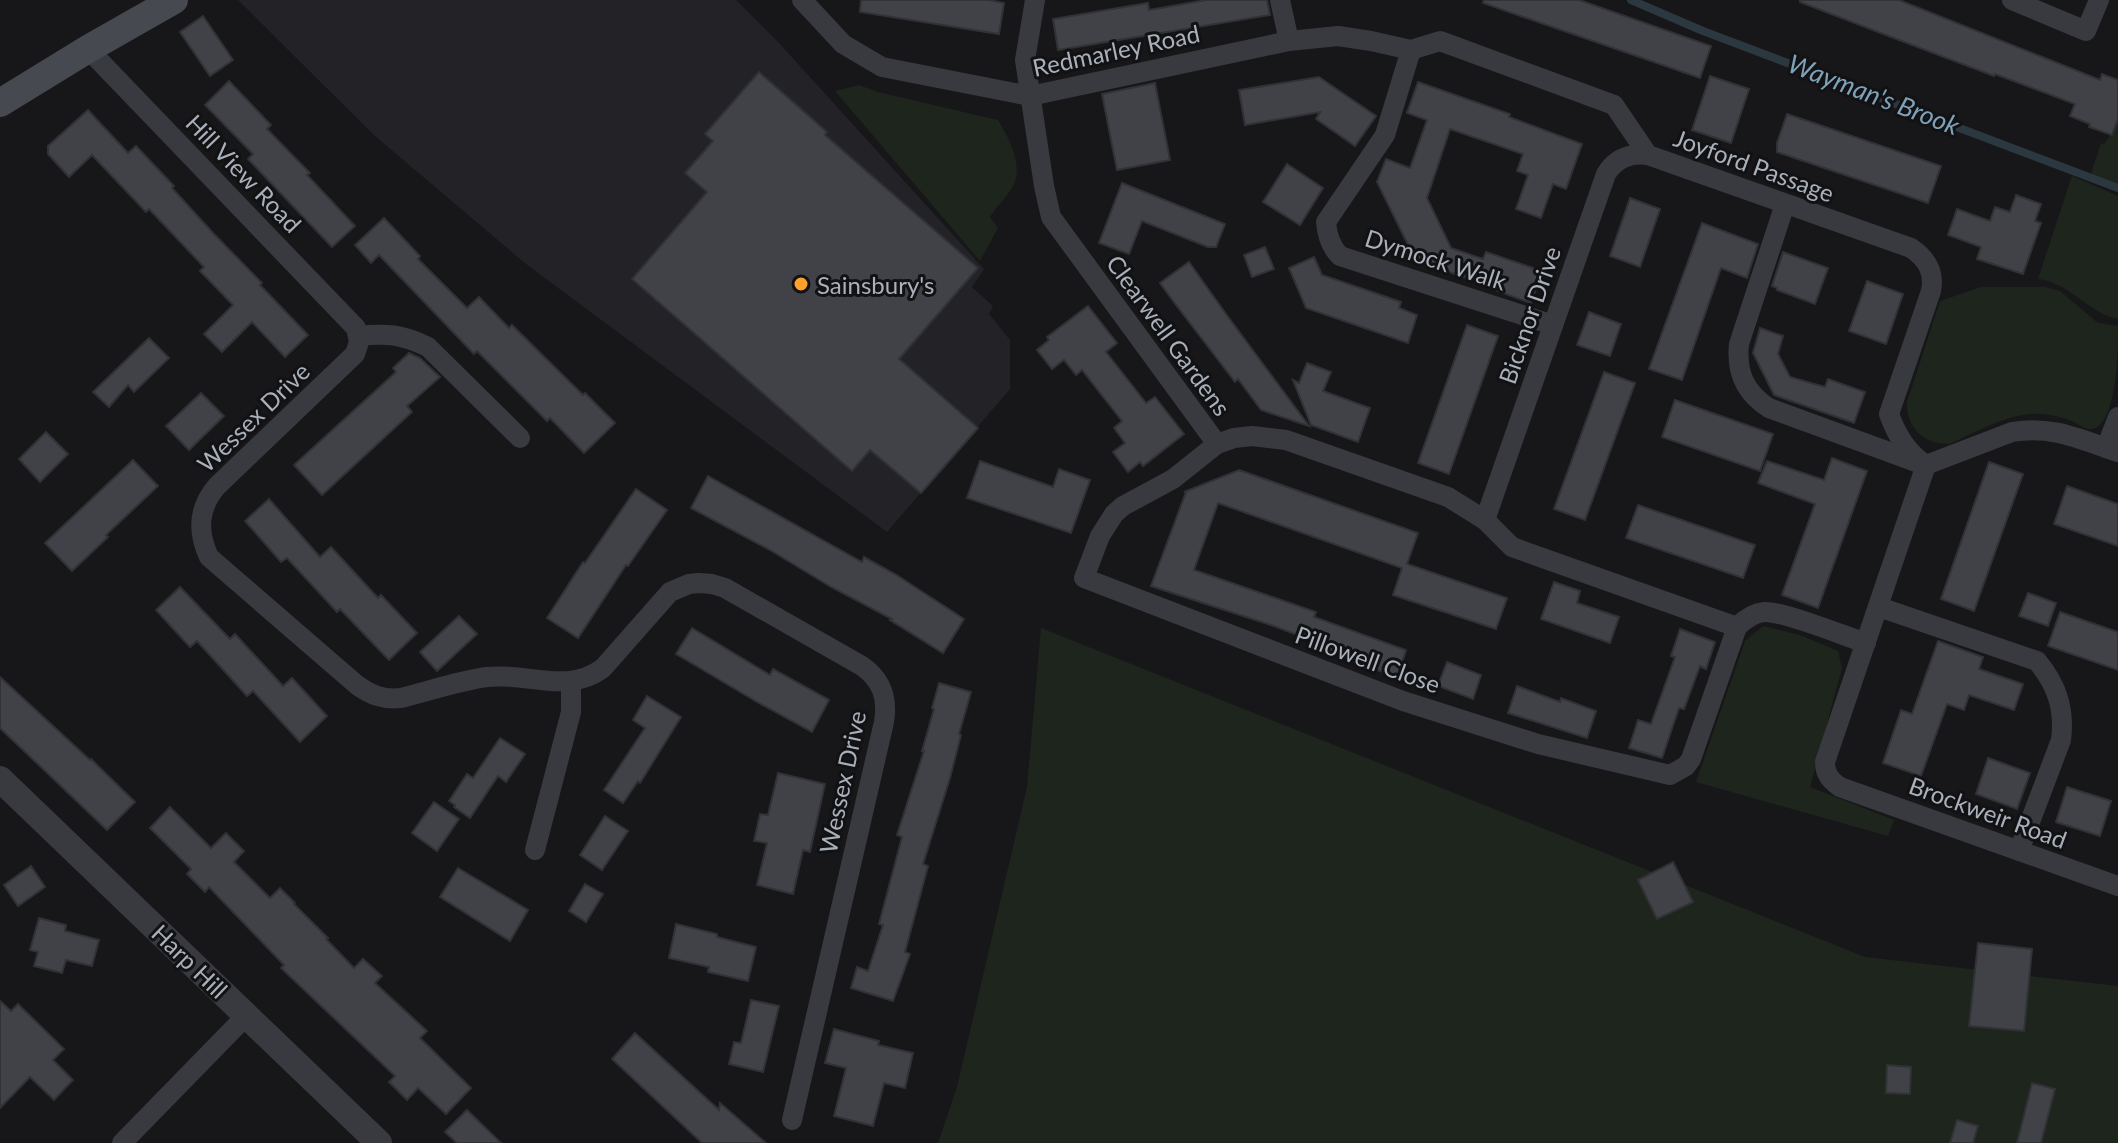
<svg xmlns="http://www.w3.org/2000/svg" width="2118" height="1143" font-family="Lato,sans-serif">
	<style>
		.built { fill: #232327 }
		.green { fill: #1d251d }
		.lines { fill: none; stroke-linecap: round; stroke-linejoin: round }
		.stream { stroke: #2c383f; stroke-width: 8 }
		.building { fill: #414247; stroke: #313236; stroke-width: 2 }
		.minor { stroke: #383a3f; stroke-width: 20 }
		.tertiary { stroke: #383a3f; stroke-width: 26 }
		.secondary { stroke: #46494f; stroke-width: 28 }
		.poi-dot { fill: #fea12b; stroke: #121215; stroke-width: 3 }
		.labels { text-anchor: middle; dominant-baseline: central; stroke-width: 6; stroke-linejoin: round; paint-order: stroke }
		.street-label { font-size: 24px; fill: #a9b0ba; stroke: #121215 }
		.poi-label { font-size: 24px; fill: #a9b0ba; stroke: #121215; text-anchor: start }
		.water-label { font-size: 26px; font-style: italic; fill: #7ea2b7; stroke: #121215 }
	</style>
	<rect width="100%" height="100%" fill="#17171a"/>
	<polygon class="built" points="238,0 736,0 780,44 984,269 972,287 993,306 989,314 1010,340 1010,389 887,532 526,264 375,136"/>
	<g class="green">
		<path d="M859,85L878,92L998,120C1010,140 1026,169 1010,191C1004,200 996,207 990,217L998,228L980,261L835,91Z"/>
		<polygon points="2118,119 2118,188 2090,177 2101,143 2104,144 2111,135"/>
		<path d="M2072,176L2118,196V319C2088,313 2070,283 2038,279Z"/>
		<path d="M1981,287H2045L2060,291L2098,323L2118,326C2118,348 2118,431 2089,429C2083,428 2078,424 2072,421C2059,416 2044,413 2030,414C2003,416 1975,433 1949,444C1924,444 1906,428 1907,402L1940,301Z"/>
		<polygon points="1763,626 1800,635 1838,651 1842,668 1810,787 1894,820 1888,836 1696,782 1745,641"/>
		<polygon points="1041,628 1865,957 2118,986 2118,1143 938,1143 957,1087 1027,787"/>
	</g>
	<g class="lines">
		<polyline class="stream" points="1631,0 1703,31 2118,188"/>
	</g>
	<g class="building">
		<polygon points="861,0 989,0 1004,3 999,34 860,12"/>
		<polygon points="1206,0 1267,0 1270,15 1058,50 1053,19 1148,3 1149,10"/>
		<polygon points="1484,0 1579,0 1711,46 1700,78 1483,3"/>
		<polygon points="1800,0 1899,0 2100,80 2102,74 2118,80 2118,119 2112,135 2089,127 2090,124 2070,116 2075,104 1995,74 1994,76 1886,35 1800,2"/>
		<polygon points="203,16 233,60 210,76 180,32"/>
		<polygon points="759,72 827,132 825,135 978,268 899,359 978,428 921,493 870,450 852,471 632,279 707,192 685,173 713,141 705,134"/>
		<polygon points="1710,76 1749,89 1731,143 1692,130"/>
		<polygon points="1319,77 1376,116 1355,146 1316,119 1320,112 1245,125 1239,90"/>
		<polygon points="229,81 271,125 267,129 310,173 307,175 355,226 332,247 248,159 253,154 205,105"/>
		<polygon points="1418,82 1510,114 1509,117 1582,144 1566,189 1553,184 1541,218 1516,209 1528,175 1517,171 1523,154 1450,129 1427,198 1451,248 1483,259 1486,252 1542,271 1531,303 1475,283 1476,281 1416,261 1377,182 1386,159 1410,168 1427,120 1407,113"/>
		<polygon points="1155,83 1170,160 1117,170 1102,94"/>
		<polygon points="88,110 128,153 136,146 174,186 172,188 214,234 262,283 260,285 308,335 285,357 252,322 222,352 204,334 233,305 200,271 204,267 149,209 146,212 92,155 69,177 48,154 48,146"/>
		<polygon points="1787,114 1941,166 1928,203 1777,152 1777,143"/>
		<polygon points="1287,164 1323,188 1300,225 1263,202"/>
		<polygon points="1122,183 1225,224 1216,247 1208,247 1142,221 1129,254 1099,243"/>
		<polygon points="2016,195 2041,204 2035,221 2041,223 2023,274 1977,259 1981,247 1948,235 1957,209 1990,221 1995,207 2010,212"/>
		<polygon points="1630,198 1660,209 1640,267 1610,256"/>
		<polygon points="384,218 420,256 418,259 467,308 479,297 509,328 512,325 583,395 585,393 615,423 584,453 550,418 547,421 477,351 474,354 379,255 371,263 355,245"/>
		<polygon points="1702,223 1758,244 1747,278 1721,268 1682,380 1649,369"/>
		<polygon points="1265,247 1274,269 1252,277 1244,255"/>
		<polygon points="1783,252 1828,268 1815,304 1777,290 1777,288 1772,286"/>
		<polygon points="1314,257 1322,275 1401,302 1399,308 1417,315 1408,343 1306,308 1289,268"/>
		<polygon points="1189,262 1226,314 1309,426 1261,410 1238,379 1235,382 1173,301 1160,283"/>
		<polygon points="1867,281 1903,294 1886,344 1849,331"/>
		<polygon points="1088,306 1117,343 1106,352 1146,403 1155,397 1184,434 1143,466 1140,462 1128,472 1113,452 1125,443 1114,428 1122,421 1082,370 1076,375 1064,360 1052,369 1037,350 1049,340 1047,337"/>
		<polygon points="1589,312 1621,324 1610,356 1577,345"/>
		<polygon points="1467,325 1498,336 1449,474 1418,463"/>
		<polygon points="1760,328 1783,336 1778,354 1790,377 1825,387 1828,379 1865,392 1854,423 1774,395 1753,353"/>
		<polygon points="149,338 169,358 134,392 128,385 109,407 93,392"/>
		<polygon points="409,353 420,358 440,377 407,406 412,412 322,495 294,465 396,372 393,368"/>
		<polygon points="1307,363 1331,372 1323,391 1370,408 1358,442 1311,425 1293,380 1299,383"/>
		<polygon points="1604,372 1635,383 1585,520 1554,509"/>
		<polygon points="201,393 224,416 189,450 166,426"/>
		<polygon points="1675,400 1773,434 1760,471 1662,437"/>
		<polygon points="46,432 68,454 40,482 19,459"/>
		<polygon points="1832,458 1867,471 1818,608 1782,595 1815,504 1758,483 1767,461 1824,480"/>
		<polygon points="133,460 158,486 106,535 108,537 72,571 45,543"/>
		<polygon points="980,461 1053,487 1059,469 1090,480 1071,533 967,498"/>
		<polygon points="1989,462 2023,474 1974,611 1941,599"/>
		<polygon points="1239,470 1418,533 1407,564 1507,598 1496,629 1393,595 1402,568 1218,503 1194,570 1316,612 1314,617 1406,650 1397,677 1311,647 1313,641 1274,626 1151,586 1186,492 1184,492"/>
		<polygon points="708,476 862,562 864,557 895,574 964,619 943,653 890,620 892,619 831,587 770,550 691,508"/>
		<polygon points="2067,486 2118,504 2118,546 2054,524"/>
		<polygon points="636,489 667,510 628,566 626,565 578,638 547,618 583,562 585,563"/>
		<polygon points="269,499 320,557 331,547 378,598 381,595 417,633 389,660 340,609 337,612 287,558 281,562 245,521"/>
		<polygon points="1638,505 1755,545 1743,578 1626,538"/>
		<polygon points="1554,582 1580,591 1577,603 1619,617 1610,643 1541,619"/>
		<polygon points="180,587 230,639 235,634 283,686 292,678 327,716 300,742 253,691 247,696 197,641 190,647 156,610"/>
		<polygon points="2028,593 2056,603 2048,626 2019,616"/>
		<polygon points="2060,612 2118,632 2118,670 2048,646"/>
		<polygon points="459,616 477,634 437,671 420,652"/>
		<polygon points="692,628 770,675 773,669 829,700 812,732 757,702 676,654"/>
		<polygon points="1680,629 1715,642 1706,669 1700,666 1684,709 1679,708 1662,758 1629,748 1638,720 1651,724 1675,657 1671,656"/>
		<polygon points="1938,641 1983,657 1979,669 2023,684 2014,710 1969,695 1964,710 1947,704 1921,776 1883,763 1901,710 1912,714"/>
		<polygon points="1447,662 1481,675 1473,699 1438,686"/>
		<polygon points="0,677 90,760 91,759 135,802 107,830 0,728"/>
		<polygon points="939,683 971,692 959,734 961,735 950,778 923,864 928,866 905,952 910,954 893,1001 851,988 857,967 868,971 883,925 879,924 902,837 897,835 924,751 922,751 934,709 932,708"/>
		<polygon points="1517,686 1560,702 1561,698 1596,711 1587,738 1508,713"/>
		<polygon points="647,696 681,717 640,783 638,781 623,803 604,790 645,728 633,720"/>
		<polygon points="500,738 525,754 506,782 498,776 470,818 454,807 455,805 449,801 467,774 473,778"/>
		<polygon points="1988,758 2030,773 2017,809 1976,794"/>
		<polygon points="778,773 825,784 810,852 803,850 793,894 757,885 767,843 754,841 760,814 768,815"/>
		<polygon points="2067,787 2111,801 2100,836 2056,822"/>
		<polygon points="434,802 459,819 437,851 412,833"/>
		<polygon points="170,807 211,848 226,833 244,851 234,862 270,898 280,888 295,903 294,904 328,938 326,939 354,968 363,959 382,976 375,983 427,1031 420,1038 471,1088 446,1114 418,1088 407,1100 389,1082 395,1076 281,968 284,965 209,887 205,892 187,874 191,869 150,828"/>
		<polygon points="605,816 628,831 602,870 580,855"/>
		<polygon points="1673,862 1693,902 1657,919 1638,880"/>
		<polygon points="31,866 45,887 18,906 4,885"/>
		<polygon points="458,868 528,910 510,941 440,897"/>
		<polygon points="585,884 603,894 586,922 569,911"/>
		<polygon points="39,918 66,925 65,931 99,940 92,966 66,960 62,973 34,966 38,952 30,950"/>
		<polygon points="676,924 717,934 717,937 756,947 748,981 708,972 709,967 669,958"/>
		<polygon points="1978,943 2032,949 2024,1031 1969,1026"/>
		<polygon points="751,1000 779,1006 763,1072 729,1064 734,1042 741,1043"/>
		<polygon points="0,1001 11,1011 18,1004 64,1049 53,1060 73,1080 54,1100 30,1077 0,1108"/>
		<polygon points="834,1029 879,1041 878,1045 913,1053 905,1088 884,1083 873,1126 834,1116 846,1068 825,1063"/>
		<polygon points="635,1033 719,1110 720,1103 766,1143 702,1143 612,1059"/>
		<polygon points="1887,1065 1911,1067 1910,1094 1886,1093"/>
		<polygon points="2032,1083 2055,1089 2041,1143 2017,1143"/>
		<polygon points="467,1110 501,1143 457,1143 445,1132"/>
		<polygon points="1957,1120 1978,1126 1973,1143 1950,1143"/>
	</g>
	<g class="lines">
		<g class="minor">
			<path d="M802,0L843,44L882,67L1030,96L1289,41L1338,36L1371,41L1411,50L1440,41L1614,105L1648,155L1911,248C1927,259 1935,272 1931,291L1889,414C1897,436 1907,452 1926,465"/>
			<path d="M1035,0L1025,60L1044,186L1051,217L1217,444L1234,438L1252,436L1286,440L1448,497L1485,520L1512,547L1737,627C1745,619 1753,613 1764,612C1784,611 1844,636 1866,643"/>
			<polyline points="1280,0 1289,41"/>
			<polyline points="2012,0 2086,31 2099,0"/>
			<path d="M88,49L356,328L359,342L355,354L217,486C198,508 197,531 209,557L357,685C371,695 383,700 401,698C429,691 458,681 487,677C526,672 568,695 603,668L670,592L689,584L699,583L712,584L725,588L862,666C882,680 888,698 884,722L792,1120"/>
			<path d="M1411,50L1385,135L1326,222C1327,235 1330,246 1340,256L1553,325"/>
			<path d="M1785,204L1739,344C1736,372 1745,393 1769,408L1919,463"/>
			<path d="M358,336C386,333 402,334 428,347L520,438"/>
			<polyline points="1217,444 1173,479 1123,506 1114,514 1100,536 1084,578 1403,701 1538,744 1670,775 1686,766 1691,759 1737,627"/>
			<polyline points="2106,448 2118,417"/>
			<path d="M1926,465L1825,762C1825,774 1830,780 1840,787L2118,886"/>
			<path d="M1926,465L2012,432C2053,425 2081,440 2118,452"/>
			<path d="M1485,520L1606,174C1616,158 1630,153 1648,155"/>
			<path d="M1879,607L2037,661C2057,685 2065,709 2061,740L2019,851"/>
			<polyline points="535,850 571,712 571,682"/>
			<polyline points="122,1143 246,1016"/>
		</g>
		<polyline class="tertiary" points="0,779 379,1143"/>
		<polyline class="secondary" points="0,103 88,49 174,0"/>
	</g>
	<circle class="poi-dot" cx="801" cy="284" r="8"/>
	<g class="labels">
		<g class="street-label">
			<text transform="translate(1116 50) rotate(-12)">Redmarley Road</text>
			<text transform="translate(1754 165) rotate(20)">Joyford Passage</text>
			<text transform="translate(244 173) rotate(46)">Hill View Road</text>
			<text transform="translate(1436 259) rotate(18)">Dymock Walk</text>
			<text transform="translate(1529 315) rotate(-71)">Bicknor Drive</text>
			<text transform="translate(1169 335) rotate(54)">Clearwell Gardens</text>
			<text transform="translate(253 417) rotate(-44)">Wessex Drive</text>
			<text transform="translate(1368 659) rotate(20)">Pillowell Close</text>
			<text transform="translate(842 782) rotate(-78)">Wessex Drive</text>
			<text transform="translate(1988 812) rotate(20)">Brockweir Road</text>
			<text transform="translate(190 961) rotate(44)">Harp Hill</text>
		</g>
		<g class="poi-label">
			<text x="817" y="284">Sainsbury's</text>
		</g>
		<g class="water-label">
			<text transform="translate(1874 94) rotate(21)">Wayman's Brook</text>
		</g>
	</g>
</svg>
